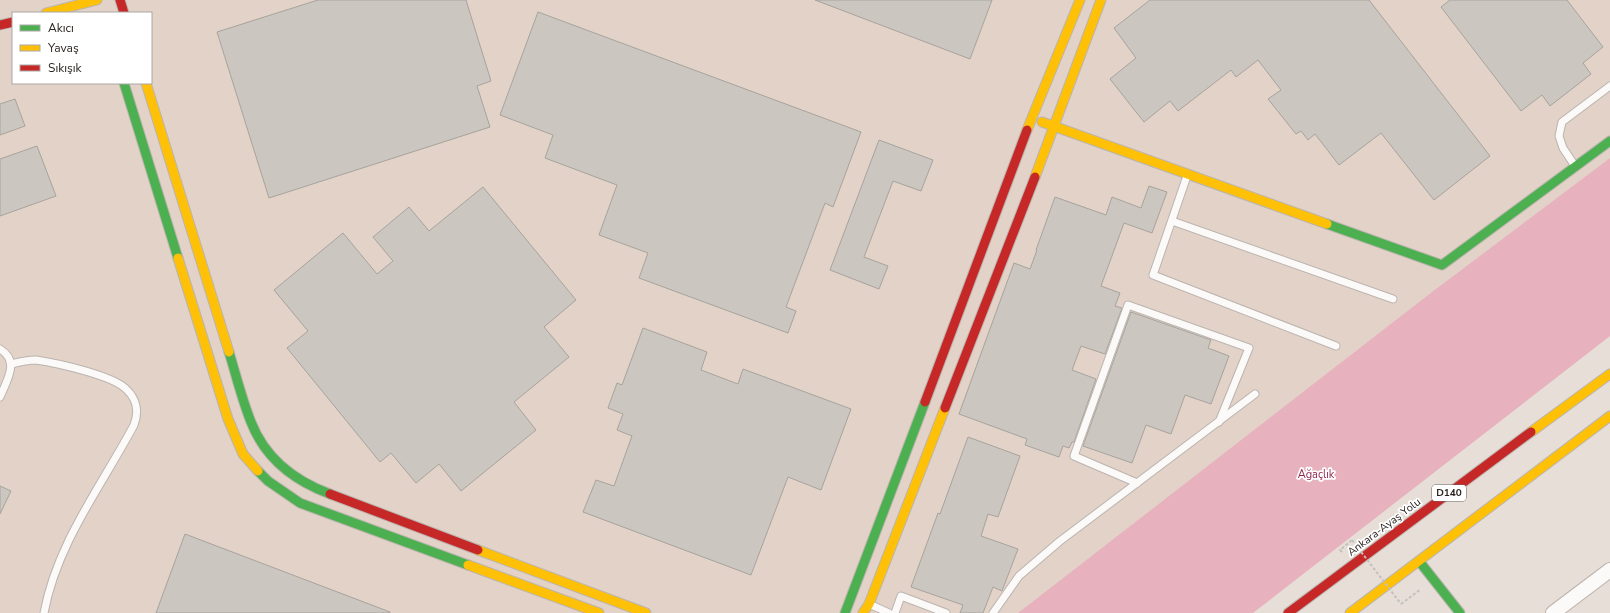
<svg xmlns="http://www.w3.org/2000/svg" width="1610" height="613" font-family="'Nunito Sans',sans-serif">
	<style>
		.built { fill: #e2d2c7; fill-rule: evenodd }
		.forest { fill: #e7b1bd }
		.building { fill: #cbc6c0; stroke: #a7a39d }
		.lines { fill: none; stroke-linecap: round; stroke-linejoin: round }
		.lane-casing { stroke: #bbb4af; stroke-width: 9 }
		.street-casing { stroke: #bbb4af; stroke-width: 16 }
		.fast-casing { stroke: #bbb4af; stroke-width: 11 }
		.slow-casing { stroke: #bbb4af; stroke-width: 11 }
		.jam-casing { stroke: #bbb4af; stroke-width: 11 }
		.path { stroke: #c3c0bd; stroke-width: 2; stroke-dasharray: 3 2; stroke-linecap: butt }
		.lane { stroke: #fbfaf9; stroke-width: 7 }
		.street { stroke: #fbfaf9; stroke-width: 14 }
		.fast { stroke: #4caf50; stroke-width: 9 }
		.slow { stroke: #ffc107; stroke-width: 9 }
		.jam { stroke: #c62828; stroke-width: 9 }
		.path-bridge { stroke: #c3c0bd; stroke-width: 2; stroke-dasharray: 3 2; stroke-linecap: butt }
		.labels { text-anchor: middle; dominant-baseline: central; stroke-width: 3.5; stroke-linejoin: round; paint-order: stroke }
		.shield { fill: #fff; stroke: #6b6664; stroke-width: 1 }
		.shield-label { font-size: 10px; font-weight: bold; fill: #2b2521 }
		.park-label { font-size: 11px; fill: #932951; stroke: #fff }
		.street-label { font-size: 11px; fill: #2b2521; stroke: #fff }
	</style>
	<rect width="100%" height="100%" fill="#e6ded7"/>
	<path class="built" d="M0,0H1610V158L1432,292L1018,613H0ZM13,13H151V83H13Z"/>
	<polygon class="forest" points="1610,158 1610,336 1253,613 1018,613 1432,292"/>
	<g class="building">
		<polygon points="318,0 466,0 491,81 477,86 490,127 269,198 217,32"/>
		<polygon points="815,0 992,0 970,59"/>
		<polygon points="1150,0 1369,0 1490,156 1434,200 1381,133 1339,165 1315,134 1308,140 1301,131 1296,134 1268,99 1281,90 1258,60 1236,77 1231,70 1178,111 1170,101 1144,122 1110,79 1136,58 1114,28"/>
		<polygon points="1450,0 1567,0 1603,47 1583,63 1591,74 1550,106 1542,95 1521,111 1441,7"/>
		<polygon points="538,12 861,132 833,207 825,203 786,307 796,311 788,333 639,278 648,253 599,235 617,185 545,158 553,135 500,115"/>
		<polygon points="15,99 25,126 0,135 0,104"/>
		<polygon points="879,140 933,160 921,191 893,181 864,257 888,266 879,289 830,270"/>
		<polygon points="37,146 56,196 0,216 0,159"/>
		<polygon points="1149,186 1167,192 1152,233 1124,223 1101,286 1120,293 1115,306 1122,308 1105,354 1081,346 1072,370 1096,379 1074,442 1072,442 1069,448 1063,446 1059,457 1025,445 1027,439 959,414 1014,263 1030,269 1037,250 1036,250 1055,197 1106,215 1112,197 1141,208"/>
		<polygon points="483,187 576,300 544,327 569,357 514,402 536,430 461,491 439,464 416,483 391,453 380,462 287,348 308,331 274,290 343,233 377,274 393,261 373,237 409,207 429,231"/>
		<polygon points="1131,312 1211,340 1208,348 1229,356 1211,404 1185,395 1171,434 1146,425 1132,463 1083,446"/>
		<polygon points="643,328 707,352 701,370 738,384 743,369 851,409 821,490 788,477 751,575 583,512 596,480 614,486 632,436 617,430 623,414 608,408 617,383 622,385"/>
		<polygon points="968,437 1020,456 998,517 988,514 981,536 1018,549 1002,591 993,587 983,613 960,613 963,605 911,587 938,513 940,514"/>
		<polygon points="0,486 11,491 0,514"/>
		<polygon points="185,534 390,612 390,613 156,613"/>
	</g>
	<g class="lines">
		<g class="lane-casing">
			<g id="lane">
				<polyline points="1575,166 1563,148 1559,136 1562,122 1610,86"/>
				<polyline points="1187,176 1153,275 1336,346"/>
				<polyline points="1172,221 1393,299"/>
				<path d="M0,349C20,361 7,380 0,397"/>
				<path d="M11,364C19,362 27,360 36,360C56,363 112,375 126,389C137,399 139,412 134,425C101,487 57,543 44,613"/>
				<polyline points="1137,483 1074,456 1128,305 1249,348 1219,422"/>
				<polyline points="869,604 889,613"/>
				<polyline points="895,613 901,596 946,613"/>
				<polyline points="993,613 1019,576 1060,541 1255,394"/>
			</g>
		</g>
		<g class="street-casing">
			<polyline id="street" points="1553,613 1610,570"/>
		</g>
		<g class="fast-casing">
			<g id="fast">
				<polyline points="124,83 178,258"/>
				<polyline points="1327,224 1442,265 1610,141"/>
				<path d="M229,352C236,375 242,400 251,422C265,458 295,481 330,494"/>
				<polyline points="258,471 268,481 300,503 468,565"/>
				<polyline points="1419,561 1460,613"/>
				<polyline points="845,613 925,402"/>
			</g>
		</g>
		<g class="slow-casing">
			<g id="slow">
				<polyline points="46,13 97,0"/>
				<polyline points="146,83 229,352"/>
				<polyline points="1042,122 1327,224"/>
				<polyline points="1027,130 1080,0"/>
				<polyline points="1035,177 1101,0"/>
				<polyline points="178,258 228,419 243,454 258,471"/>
				<polyline points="1531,432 1610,374"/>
				<polyline points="478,550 646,613"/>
				<polyline points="468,565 599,613"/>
				<polyline points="863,613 869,604 945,408"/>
				<polyline points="1350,613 1610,416"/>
			</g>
		</g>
		<g class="jam-casing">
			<g id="jam">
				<polyline points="120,0 124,13"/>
				<polyline points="0,25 13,22"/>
				<polyline points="925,402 1027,130"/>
				<polyline points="945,408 1035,177"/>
				<polyline points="330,494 478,550"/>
				<polyline points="1288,613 1531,432"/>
			</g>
		</g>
		<g class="path">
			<polyline points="1342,552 1340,550 1352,540"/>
			<polyline points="1401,604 1421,589"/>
		</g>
		<use href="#lane" class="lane"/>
		<use href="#street" class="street"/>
		<use href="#fast" class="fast"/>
		<use href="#slow" class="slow"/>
		<use href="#jam" class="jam"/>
		<polyline class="path-bridge" points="1352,540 1401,604"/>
	</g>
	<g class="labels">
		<rect class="shield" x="1432" y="485" width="34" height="16" rx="3"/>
		<g class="shield-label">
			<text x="1449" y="493">D140</text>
		</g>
		<g class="park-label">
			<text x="1316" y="474">Ağaçlık</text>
		</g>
		<g class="street-label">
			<text transform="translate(1384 527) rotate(-37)">Ankara-Ayaş Yolu</text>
		</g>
	</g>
	<rect x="12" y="12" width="140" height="72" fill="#ffffff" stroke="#aaa8a6"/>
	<rect x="20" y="25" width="20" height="6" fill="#4caf50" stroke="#aaa8a6"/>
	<text x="48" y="32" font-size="12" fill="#2b2521">Akıcı</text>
	<rect x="20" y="45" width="20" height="6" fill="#ffc107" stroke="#aaa8a6"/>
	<text x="48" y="52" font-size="12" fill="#2b2521">Yavaş</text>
	<rect x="20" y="65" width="20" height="6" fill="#c62828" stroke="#aaa8a6"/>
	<text x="48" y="72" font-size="12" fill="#2b2521">Sıkışık</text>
</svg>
